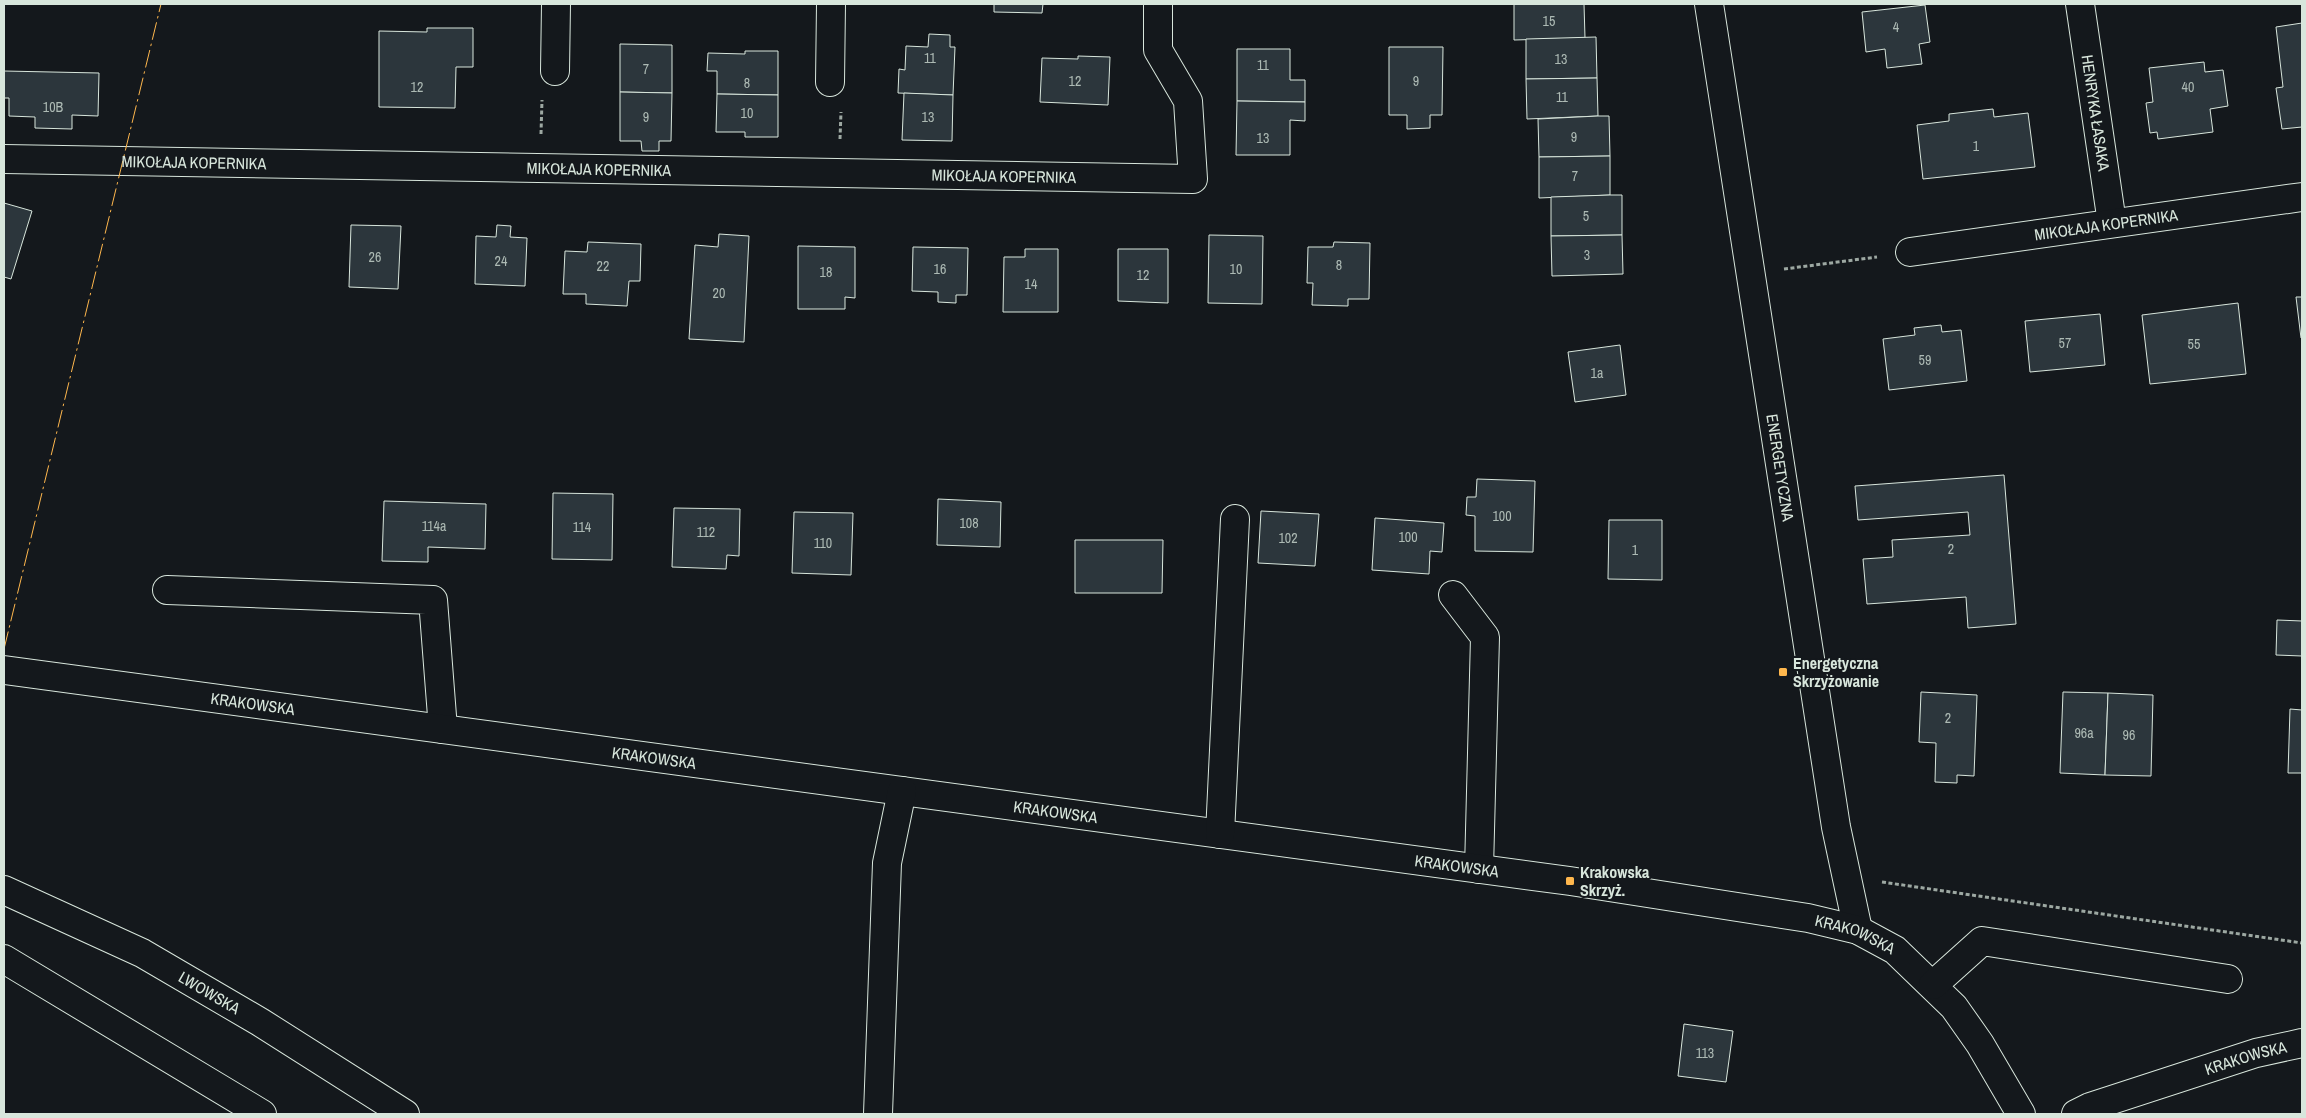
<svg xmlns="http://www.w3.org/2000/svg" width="2306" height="1118" font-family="'Archivo Narrow',sans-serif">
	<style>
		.building { fill: #2c363c; stroke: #d8e6dc }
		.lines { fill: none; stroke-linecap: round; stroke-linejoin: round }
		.minor-casing { stroke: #d8e6dc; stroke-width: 30 }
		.major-casing { stroke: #d8e6dc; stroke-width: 30 }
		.path { stroke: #9da8a2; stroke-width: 3; stroke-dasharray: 4 2.5; stroke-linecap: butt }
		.minor { stroke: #14181c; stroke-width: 28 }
		.major { stroke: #14181c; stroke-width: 28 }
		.power { stroke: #ffb74d; stroke-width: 1; stroke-dasharray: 18 4 2.5 4; stroke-linecap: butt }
		.poi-dot { fill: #ffb74d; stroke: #14181c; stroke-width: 2 }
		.labels { text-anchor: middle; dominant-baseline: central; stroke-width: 4; stroke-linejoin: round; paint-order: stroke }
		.number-label { font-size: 14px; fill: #adbab4 }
		.street-label { font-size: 16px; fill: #d8e6dc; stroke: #14181c }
		.poi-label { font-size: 16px; font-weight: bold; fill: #d8e6dc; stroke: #14181c; text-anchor: start }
	</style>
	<rect width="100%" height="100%" fill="#14181c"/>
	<g class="building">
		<polygon points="994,4 1043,4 1042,13 994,12"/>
		<polygon points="1514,4 1584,4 1585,38 1514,40"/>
		<polygon points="1925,5 1930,42 1919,44 1922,64 1887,68 1885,49 1866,52 1862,12"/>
		<polygon points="2302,23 2302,127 2282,129 2276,88 2283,87 2276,27"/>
		<polygon points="427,28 473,28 473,67 456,67 455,108 379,107 379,31 427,32"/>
		<polygon points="929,34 950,35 950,47 955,47 953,95 898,93 899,69 905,70 906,46 928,47"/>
		<polygon points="1596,37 1597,78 1526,79 1526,39"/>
		<polygon points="620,44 672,45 672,93 620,92"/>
		<polygon points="1389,47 1443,47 1442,115 1430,115 1430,128 1407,129 1407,115 1389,115"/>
		<polygon points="1237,49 1290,49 1290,80 1305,80 1305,102 1237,101"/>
		<polygon points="745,51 778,51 778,95 717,94 717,71 707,71 708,53 745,54"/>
		<polygon points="1078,56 1110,57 1108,105 1040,102 1042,58 1078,59"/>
		<polygon points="2204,62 2205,72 2223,70 2228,106 2210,109 2213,132 2158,139 2157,132 2150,133 2146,103 2153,102 2149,68"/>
		<polygon points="4,71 99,73 98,116 72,115 72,129 35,128 35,117 9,116 9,98 4,98"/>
		<polygon points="1597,78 1598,116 1527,119 1526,79"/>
		<polygon points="620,92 672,93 671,141 659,141 659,151 642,151 641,141 620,141"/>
		<polygon points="904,93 953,95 952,141 902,140"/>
		<polygon points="717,94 778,95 778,137 745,137 745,132 716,132"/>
		<polygon points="1237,101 1305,102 1305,121 1290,120 1290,155 1236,155"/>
		<polygon points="1993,109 1994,117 2028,113 2035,167 1923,179 1917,125 1949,121 1949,114"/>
		<polygon points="1598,116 1609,116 1610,156 1539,157 1538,119"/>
		<polygon points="1610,156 1610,195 1539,198 1539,157"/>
		<polygon points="1610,195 1622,195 1622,235 1551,236 1551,197"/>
		<polygon points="4,203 32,211 11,279 4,277"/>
		<polygon points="351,225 401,226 398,289 349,287"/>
		<polygon points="497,225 511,226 510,237 527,238 525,286 475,284 476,236 496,237"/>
		<polygon points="719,234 749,236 744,342 689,339 695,245 718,247"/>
		<polygon points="1209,235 1263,236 1262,304 1208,303"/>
		<polygon points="1622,235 1623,274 1552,276 1551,236"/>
		<polygon points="588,242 641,244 640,281 629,281 627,306 586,304 586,294 563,294 565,251 587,252"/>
		<polygon points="1334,242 1370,243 1369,299 1348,299 1348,306 1312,305 1313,283 1307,283 1308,247 1333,247"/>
		<polygon points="798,246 855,247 855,298 845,297 845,309 798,309"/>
		<polygon points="913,247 968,248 967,295 956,295 956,303 938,302 938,292 912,291"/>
		<polygon points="1025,249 1058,249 1058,312 1003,312 1004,257 1025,257"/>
		<polygon points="1118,249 1168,249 1168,303 1118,301"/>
		<polygon points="2296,297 2302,297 2302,338 2301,338"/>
		<polygon points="2238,303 2246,374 2150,384 2142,315"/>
		<polygon points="2100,314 2105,365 2030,372 2025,321"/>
		<polygon points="1941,325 1942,332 1961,330 1967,381 1889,390 1883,339 1915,335 1914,328"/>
		<polygon points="1620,345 1626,395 1575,402 1568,352"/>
		<polygon points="2004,475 2016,624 1968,628 1966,597 1867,604 1863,559 1893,557 1892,540 1970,535 1968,512 1858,520 1855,486"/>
		<polygon points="1477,479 1535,481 1533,552 1475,551 1475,516 1466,515 1467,497 1476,497"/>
		<polygon points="553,493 613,494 612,560 552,559"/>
		<polygon points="938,499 1001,502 1000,547 937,545"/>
		<polygon points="384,501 486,504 485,549 428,547 428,562 382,561"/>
		<polygon points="674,508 740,509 739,556 727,555 726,569 672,567"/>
		<polygon points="1261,511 1319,514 1315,566 1258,563"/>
		<polygon points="794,512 853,513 851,575 792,573"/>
		<polygon points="1375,518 1444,523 1442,552 1430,551 1429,574 1372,570"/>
		<polygon points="1609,520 1662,520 1662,580 1608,579"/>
		<polygon points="1075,540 1163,540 1162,593 1075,593"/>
		<polygon points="2277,620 2302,621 2302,656 2276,655"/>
		<polygon points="1921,692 1977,695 1974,776 1957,775 1957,783 1935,782 1936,743 1919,742"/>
		<polygon points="2063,692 2108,693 2105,775 2060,773"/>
		<polygon points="2108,693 2153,695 2151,776 2105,775"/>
		<polygon points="2290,709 2302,710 2302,773 2288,773"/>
		<polygon points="1684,1024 1733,1031 1726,1082 1678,1076"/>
	</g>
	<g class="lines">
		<g class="minor-casing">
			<g id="minor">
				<path id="s1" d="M1709,4L1836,827L1858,930"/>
				<path id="s2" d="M2080,4L2112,223"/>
				<polyline points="555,71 556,4"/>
				<polyline points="830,82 831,4"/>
				<path id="s3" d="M4,159L1193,179L1188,101L1158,50V4"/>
				<path id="s4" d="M1910,252L2302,197"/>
				<polyline points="167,590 433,600 443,729"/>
				<polyline points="1453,595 1485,637 1479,869"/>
				<path id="s5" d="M4,670L1570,881L1808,918L1858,930L1895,950L1954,1007L1980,1044L2021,1114"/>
				<polyline points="1220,834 1235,519"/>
				<polyline points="1933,985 1982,941 2228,979"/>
				<polyline points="878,1114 887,863 902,791"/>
				<path id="s6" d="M2076,1114L2090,1107L2256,1053L2302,1043"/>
			</g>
		</g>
		<g class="major-casing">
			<g id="major">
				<path id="s7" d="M4,890L142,953L260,1022L405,1114"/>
				<polyline points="4,959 262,1114"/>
			</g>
		</g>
		<g class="path">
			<polyline points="541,134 542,100"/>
			<polyline points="840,139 841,112"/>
			<polyline points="1784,269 1877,257"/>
			<polyline points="1882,882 2302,943"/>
		</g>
		<use href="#minor" class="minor"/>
		<use href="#major" class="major"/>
		<polyline class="power" points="4,649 161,4"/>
	</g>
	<g class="poi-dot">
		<rect x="1778" y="667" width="10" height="10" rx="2.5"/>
		<rect x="1565" y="876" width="10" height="10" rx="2.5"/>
	</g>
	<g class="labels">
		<g class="number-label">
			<text x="1549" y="21">15</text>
			<text x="1896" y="27">4</text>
			<text x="930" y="58">11</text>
			<text x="1561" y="59">13</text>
			<text x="1263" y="65">11</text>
			<text x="646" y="69">7</text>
			<text x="1075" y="81">12</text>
			<text x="1416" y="81">9</text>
			<text x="747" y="83">8</text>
			<text x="417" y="87">12</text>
			<text x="2188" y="87">40</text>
			<text x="1562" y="97">11</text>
			<text x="53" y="107">10B</text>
			<text x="747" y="113">10</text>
			<text x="646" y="117">9</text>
			<text x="928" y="117">13</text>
			<text x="1574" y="137">9</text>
			<text x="1263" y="138">13</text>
			<text x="1976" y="146">1</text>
			<text x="1575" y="176">7</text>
			<text x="1586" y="216">5</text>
			<text x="1587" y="255">3</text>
			<text x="375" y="257">26</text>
			<text x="501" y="261">24</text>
			<text x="1339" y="265">8</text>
			<text x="603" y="266">22</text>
			<text x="940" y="269">16</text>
			<text x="1236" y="269">10</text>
			<text x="826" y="272">18</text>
			<text x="1143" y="275">12</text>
			<text x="1031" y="284">14</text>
			<text x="719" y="293">20</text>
			<text x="2065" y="343">57</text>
			<text x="2194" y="344">55</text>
			<text x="1925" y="360">59</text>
			<text x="1597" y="373">1a</text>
			<text x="1502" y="516">100</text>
			<text x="969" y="523">108</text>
			<text x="434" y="526">114a</text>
			<text x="582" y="527">114</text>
			<text x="706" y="532">112</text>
			<text x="1408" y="537">100</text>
			<text x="1288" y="538">102</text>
			<text x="823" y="543">110</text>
			<text x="1951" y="549">2</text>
			<text x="1635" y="550">1</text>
			<text x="1948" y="718">2</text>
			<text x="2084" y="733">96a</text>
			<text x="2129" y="735">96</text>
			<text x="1705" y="1053">113</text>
		</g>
		<g class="street-label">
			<text stroke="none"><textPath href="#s2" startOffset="110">HENRYKA ŁASAKA</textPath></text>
			<text stroke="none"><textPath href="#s3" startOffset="190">MIKOŁAJA KOPERNIKA</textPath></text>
			<text stroke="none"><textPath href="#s3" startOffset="595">MIKOŁAJA KOPERNIKA</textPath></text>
			<text stroke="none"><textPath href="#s3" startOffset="1000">MIKOŁAJA KOPERNIKA</textPath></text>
			<text stroke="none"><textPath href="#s4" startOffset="198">MIKOŁAJA KOPERNIKA</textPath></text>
			<text stroke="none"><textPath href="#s1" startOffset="469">ENERGETYCZNA</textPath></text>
			<text stroke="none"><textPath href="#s5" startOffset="251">KRAKOWSKA</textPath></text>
			<text stroke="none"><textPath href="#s5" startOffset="656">KRAKOWSKA</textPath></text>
			<text stroke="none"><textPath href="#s5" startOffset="1061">KRAKOWSKA</textPath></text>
			<text stroke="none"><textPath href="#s5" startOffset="1466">KRAKOWSKA</textPath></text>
			<text stroke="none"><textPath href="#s5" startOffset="1871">KRAKOWSKA</textPath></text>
			<text stroke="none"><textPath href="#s7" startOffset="230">LWOWSKA</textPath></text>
			<text stroke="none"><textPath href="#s6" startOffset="179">KRAKOWSKA</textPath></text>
		</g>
		<g class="poi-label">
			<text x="1793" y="663">Energetyczna<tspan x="1793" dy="18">Skrzyżowanie</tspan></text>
			<text x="1580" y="872">Krakowska<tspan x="1580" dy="18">Skrzyż.</tspan></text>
		</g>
	</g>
	<rect width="2306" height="1118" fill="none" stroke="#d8e6dc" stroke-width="10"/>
</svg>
